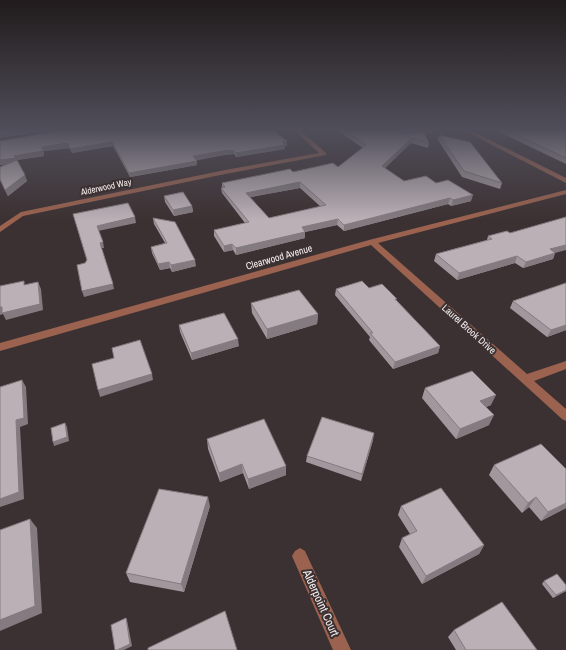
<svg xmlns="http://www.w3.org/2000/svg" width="566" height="650" font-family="'Archivo Narrow',sans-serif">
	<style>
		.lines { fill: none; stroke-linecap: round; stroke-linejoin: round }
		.lane { fill: #9b634f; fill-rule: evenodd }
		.street { fill: #9b634f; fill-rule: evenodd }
		.wall { fill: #a1979d; fill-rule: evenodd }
		.shaded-wall { fill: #837b7f }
		.building { fill: #bbb0b6; stroke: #837b7f; fill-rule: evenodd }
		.labels { text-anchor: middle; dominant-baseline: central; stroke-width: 4; stroke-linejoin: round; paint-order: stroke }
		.far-street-label { font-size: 9px; fill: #f5eeee; stroke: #3c3132 }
		.street-label { font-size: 10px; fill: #f5eeee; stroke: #3c3132 }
		.near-street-label { font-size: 12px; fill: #f5eeee; stroke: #3c3132 }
	</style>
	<rect width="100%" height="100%" fill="#3c3132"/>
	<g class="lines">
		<polygon class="lane" points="437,129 449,129 411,138 408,136"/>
		<g class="street">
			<polygon points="293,129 299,129 326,153 326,155 225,174 23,216 0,232 0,226 21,212 225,170 319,153"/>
			<polygon points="461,129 468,129 566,178 566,183"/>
			<polygon points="566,190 566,194 378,243 527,374 566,361 566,369 534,381 566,409 566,421 562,419 371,245 0,351 0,343 369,240"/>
			<polygon points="300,548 305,551 351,650 333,650 292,556 295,551"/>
		</g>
	</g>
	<g class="wall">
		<path d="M335,129H420V131L406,135L429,143L428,148L411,143L385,168L404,181L436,183L471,201L451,206L448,204L344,231L337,225L305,232V238L236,255L233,250L224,252L214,236V230L245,223L222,193L221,188H222V183L293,172L338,167L363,148ZM300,188L321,207L269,218L250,197Z"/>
		<polygon points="493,129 566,129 566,164"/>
		<polygon points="439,135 502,183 500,189 462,177 438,140"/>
		<polygon points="0,141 287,146 285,146 285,149 267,152 236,157 234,154 224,155 196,160 197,165 130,177 113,146 72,153 70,148 44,151 44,156 17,160 27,181 8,196 0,180 0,167 6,164 0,165"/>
		<polygon points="164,196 192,206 193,212 174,216 165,202"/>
		<polygon points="153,218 196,266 172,272 170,268 160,270 152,253 151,247 165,243 154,224"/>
		<polygon points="510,233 555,253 553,259 523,268 515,263 457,280 434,261 436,254 487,240 488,236"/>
		<polygon points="566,283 566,330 547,337 510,308 513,301"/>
		<polygon points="369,288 396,301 440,346 438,353 393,369 369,340 370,337 335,295 336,289"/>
		<polygon points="251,303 318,314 317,324 267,339 252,313"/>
		<polygon points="179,325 239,346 192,360 180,332"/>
		<polygon points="425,388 491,405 486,407 489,425 456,439 422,398"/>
		<polygon points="207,439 286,466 286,475 249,489 243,473 220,482 208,449"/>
		<polygon points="373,440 361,481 306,462 307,456"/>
		<polygon points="494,465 566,469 566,508 541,521 529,507 522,513 489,475"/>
		<polygon points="210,506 184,592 130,582 126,573"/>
		<polygon points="401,506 484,545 479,554 422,584 399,547 402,538 410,534 398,515"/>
		<polygon points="544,581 566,591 553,598 542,584"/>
		<polygon points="454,630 537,650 456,650 448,637"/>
	</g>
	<g class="shaded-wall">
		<polygon points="32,129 60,129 0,138 0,134"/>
		<polygon points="409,129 420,129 420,131 398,137 398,132"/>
		<polygon points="412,138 411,143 381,171 382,166"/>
		<polygon points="287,141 287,146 285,146 285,149 236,157 236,153"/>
		<polygon points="112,142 113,146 72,153 70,149"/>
		<polygon points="68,143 70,148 44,151 44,156 16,160 17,163 0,165 0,160 42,147"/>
		<polygon points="233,150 234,154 224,155 194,161 193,156 223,151"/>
		<polygon points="197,161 197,165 130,177 129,173"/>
		<polygon points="25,175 27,181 8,196 5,190"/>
		<polygon points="300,182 300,188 246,198 246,193"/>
		<polygon points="473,195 471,201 451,206 453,200"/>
		<polygon points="450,198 448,204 344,231 344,225"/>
		<polygon points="192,206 193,212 174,216 173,210"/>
		<polygon points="135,217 136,223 98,231 97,226"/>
		<polygon points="338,219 337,225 305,232 305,238 236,255 236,248 302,227"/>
		<polygon points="103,242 104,248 102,248 100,243"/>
		<polygon points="232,244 233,250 224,252 224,246"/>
		<polygon points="566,245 566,250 555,253 553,259 523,268 526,262 550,249"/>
		<polygon points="517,256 515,263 457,280 459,273"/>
		<polygon points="195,260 196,266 172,272 171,265"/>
		<polygon points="169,262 170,268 160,270 158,264"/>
		<polygon points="38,282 41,289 43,310 6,320 3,314 0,315 0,307"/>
		<polygon points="113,284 114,289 84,297 82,291"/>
		<polygon points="318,314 317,324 267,339 267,329"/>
		<polygon points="566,325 566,330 547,337 551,330"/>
		<polygon points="238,339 239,346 192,360 191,353"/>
		<polygon points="440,346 438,353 393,369 395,362"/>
		<polygon points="152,374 153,380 100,397 98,390"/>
		<polygon points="22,380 26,387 28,424 20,427 24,499 0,507 0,499 16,420"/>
		<polygon points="496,395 491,405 476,411 480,401"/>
		<polygon points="494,415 489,425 456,439 460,429"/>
		<polygon points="65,423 67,427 69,441 54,446 53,442"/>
		<polygon points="374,433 373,440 361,481 362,474"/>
		<polygon points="242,464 243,473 220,482 219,473"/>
		<polygon points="286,466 286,475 249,489 248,479"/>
		<polygon points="208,497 210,506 184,592 181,584"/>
		<polygon points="536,497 529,507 522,513 528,503"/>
		<polygon points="566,503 566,508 541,521 548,512"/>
		<polygon points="30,519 37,528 42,613 0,631 0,620"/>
		<polygon points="484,545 479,554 422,584 426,576"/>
		<polygon points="566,590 566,591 553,598 556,595"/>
		<polygon points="126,618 127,620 132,646 124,650 117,650"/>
	</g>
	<g class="building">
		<polygon points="0,129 32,129 0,134"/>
		<polygon points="69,129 272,129 287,141 282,142 285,145 267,148 236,153 233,150 223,151 193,156 197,161 129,173 112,142 70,149 68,143 42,147 43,151 14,156 16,158 0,160 0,141"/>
		<path d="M343,129H409L398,132L403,135L423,131L429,143L412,138L382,166L404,181L426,176L436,183L448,180L473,195L453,200L450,198L344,225L338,219L302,227L305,232L236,248L232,244L224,246L214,230L249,222L221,188L225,187L222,183L290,169L293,172L333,163L338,167L366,145ZM300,182L326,205L269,218L246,193Z"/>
		<polygon points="505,129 566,129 566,158"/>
		<polygon points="439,135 470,142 502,183 464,171"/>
		<polygon points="17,160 25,175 5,190 0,179 0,167"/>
		<polygon points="183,192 192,206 173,210 164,196"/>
		<polygon points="128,203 135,217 97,226 103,242 100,243 113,284 82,291 77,265 85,263 87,260 73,214"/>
		<polygon points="566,217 566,245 550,249 555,253 526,262 517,256 459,273 436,254 492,239 488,236 507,231 510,233"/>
		<polygon points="153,218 175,222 195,260 171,265 169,262 158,264 151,247 167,243"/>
		<polygon points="24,281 24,285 38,282 40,304 2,313 2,307 0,307 0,286"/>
		<polygon points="362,281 369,288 382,284 397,299 395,299 440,346 395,362 370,333 373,333 336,289"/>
		<polygon points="566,283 566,325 551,330 513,301"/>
		<polygon points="299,290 318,314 267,329 251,303"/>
		<polygon points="224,313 238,339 191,353 179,325"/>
		<polygon points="140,340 152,374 98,390 92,364 114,358 112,348"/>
		<polygon points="472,371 496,395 480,401 494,415 460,429 425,388"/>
		<polygon points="22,380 24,418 16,420 19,492 0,499 0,387"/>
		<polygon points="322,417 374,433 362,474 307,456"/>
		<polygon points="264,419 286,466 248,479 242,464 219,473 207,439"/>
		<polygon points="65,423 67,437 53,442 51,428"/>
		<polygon points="541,444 566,469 566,503 548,512 536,497 528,503 494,465"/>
		<polygon points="441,488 484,545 426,576 402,538 417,531 401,506"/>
		<polygon points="159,489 208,497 181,584 126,573"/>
		<polygon points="30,519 35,606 0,620 0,530"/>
		<polygon points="557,574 566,585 566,590 556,595 544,581"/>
		<polygon points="502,602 537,650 466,650 454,630"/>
		<polygon points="225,611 237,650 148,650 148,648"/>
		<polygon points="126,618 130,644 117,650 115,650 111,625"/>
	</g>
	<linearGradient id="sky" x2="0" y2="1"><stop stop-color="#211b1c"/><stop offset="0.59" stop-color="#504e5a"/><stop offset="1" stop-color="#504e5a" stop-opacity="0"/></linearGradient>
	<rect width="566" height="220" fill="url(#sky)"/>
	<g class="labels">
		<g class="far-street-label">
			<text transform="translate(106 187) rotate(-12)">Alderwood Way</text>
		</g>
		<g class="street-label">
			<text transform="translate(279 257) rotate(-16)">Clearwood Avenue</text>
			<text transform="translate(469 329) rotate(42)">Laurel Brook Drive</text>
		</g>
		<g class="near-street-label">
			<text transform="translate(321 603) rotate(66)">Alderpoint Court</text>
		</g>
	</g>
</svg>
